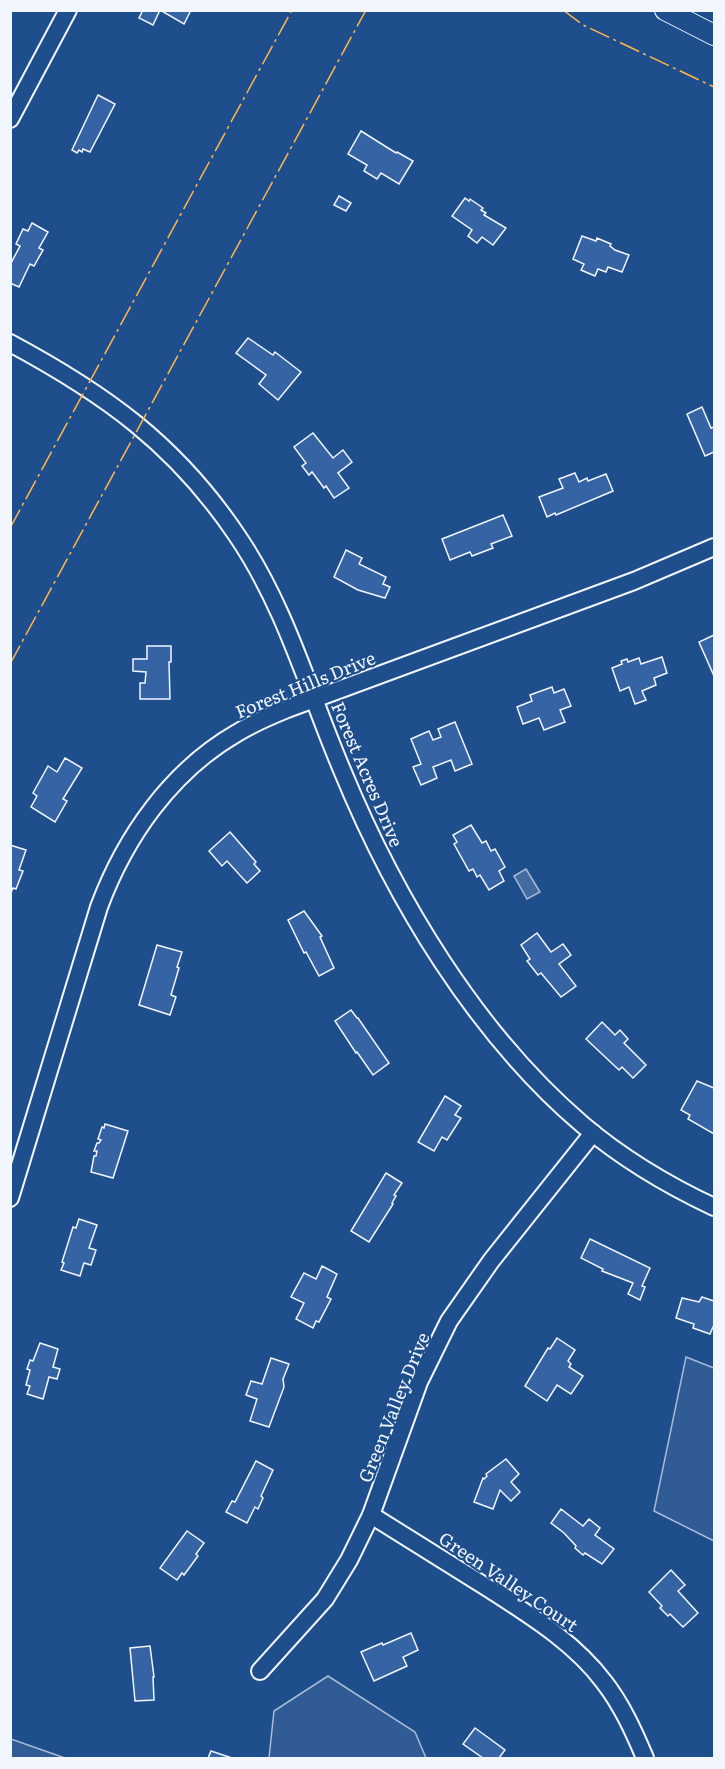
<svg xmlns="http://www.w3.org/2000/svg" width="725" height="1769" font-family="Literata,serif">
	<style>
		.green { fill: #305b95; stroke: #a8bbd7; stroke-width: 1.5 }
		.water { fill: #446ba0; stroke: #a8bbd7; stroke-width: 1.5 }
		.building { fill: #3563a3; stroke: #f2f6ff; stroke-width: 1.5 }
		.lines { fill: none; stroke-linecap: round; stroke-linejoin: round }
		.minor-casing { stroke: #f2f6ff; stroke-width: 20 }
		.major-casing { stroke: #f2f6ff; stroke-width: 22 }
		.minor { stroke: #1f4e8c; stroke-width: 16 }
		.major { stroke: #1f4e8c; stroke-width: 20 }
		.power { stroke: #ffb74d; stroke-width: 1.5; stroke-dasharray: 21 4.5 3 4.5; stroke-linecap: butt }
		.labels { text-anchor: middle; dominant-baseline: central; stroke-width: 4.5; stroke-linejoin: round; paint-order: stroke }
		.street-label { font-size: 18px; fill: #f2f6ff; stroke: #1f4e8c }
	</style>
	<rect width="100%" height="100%" fill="#1f4e8c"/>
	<g class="green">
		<polygon points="686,1357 714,1368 714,1541 654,1511"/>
		<polygon points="328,1676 415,1732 426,1758 269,1758 274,1711"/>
		<polygon points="10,1739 11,1739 65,1758 11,1758"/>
	</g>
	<polygon class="water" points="526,869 540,892 527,899 514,876"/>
	<g class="building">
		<polygon points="143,10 160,10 153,25 139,18"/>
		<polygon points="160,10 187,10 190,12 184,24"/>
		<polygon points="98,95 115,104 90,152 83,149 82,152 79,150 77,153 72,150"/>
		<polygon points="361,131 396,153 397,152 413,161 399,184 381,173 377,179 364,171 367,165 348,154"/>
		<polygon points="339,196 351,203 346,211 334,205"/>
		<polygon points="465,198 469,201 470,199 483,208 481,210 486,213 484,215 506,228 493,245 482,237 477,243 468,236 472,230 452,216"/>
		<polygon points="32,223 48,232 39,248 43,250 34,266 30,264 19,287 10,283 10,265 20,246 16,244 23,229 28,231"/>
		<polygon points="582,236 596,241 597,238 611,244 610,246 615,250 629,255 622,272 608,267 606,272 598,269 595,276 581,270 584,264 573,259"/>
		<polygon points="248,338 273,355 275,352 301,372 278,400 259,384 266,375 236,353"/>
		<polygon points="702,407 711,428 714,427 714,452 705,456 687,414"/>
		<polygon points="313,433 333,458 343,450 352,462 338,473 349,488 334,498 326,486 324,488 312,472 309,475 302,466 306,463 294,447"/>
		<polygon points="575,473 579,482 587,478 588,481 606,474 613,491 556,515 555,513 547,517 539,497 563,488 559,479"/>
		<polygon points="503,515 512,536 491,544 493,548 472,556 470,552 450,560 442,539"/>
		<polygon points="346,550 362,558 359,564 386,577 383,584 390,587 385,598 358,590 334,577"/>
		<polygon points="714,635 714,676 699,642"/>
		<polygon points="147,646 171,646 171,662 169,662 170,699 140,699 140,683 145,683 146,672 133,671 133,659 147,659"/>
		<polygon points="662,657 667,673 654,678 656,685 642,691 646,700 635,704 629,687 620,691 612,668 622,664 621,661 627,659 628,662 639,658 641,664"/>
		<polygon points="552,687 554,693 564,689 571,706 560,710 565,722 544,730 539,718 523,724 517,707 532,701 530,695"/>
		<polygon points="455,722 472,764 455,771 451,760 433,767 437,778 421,785 413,767 421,764 411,739 429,731 433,740 441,737 438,729"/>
		<polygon points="65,758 82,768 63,799 67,801 55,822 31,807 37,796 33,793 48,766 57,772"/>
		<polygon points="471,825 482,843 486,841 491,851 495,849 505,867 499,871 504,881 489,890 480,875 477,877 473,869 469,871 454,844 457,842 453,835"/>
		<polygon points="230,832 256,862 254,864 260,871 247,883 227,861 222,866 209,851"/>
		<polygon points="10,845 26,850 19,870 23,871 16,889 13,888 10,895"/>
		<polygon points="304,911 322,936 320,937 334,968 319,976 306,952 304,953 288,920"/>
		<polygon points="537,933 551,952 563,944 571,955 559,964 576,986 561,997 541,973 538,975 527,961 530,959 521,945"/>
		<polygon points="157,945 182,952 177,967 179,968 171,995 176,997 170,1015 139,1005"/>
		<polygon points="351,1010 357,1018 358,1018 389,1063 373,1075 357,1052 356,1053 335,1021"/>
		<polygon points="602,1022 615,1035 620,1030 628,1039 624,1043 646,1065 633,1078 622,1067 619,1070 586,1039"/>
		<polygon points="697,1081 714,1088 714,1134 688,1119 690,1115 681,1110"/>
		<polygon points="445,1096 461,1106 455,1115 461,1118 447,1140 442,1137 434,1151 418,1142"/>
		<polygon points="105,1124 128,1131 113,1178 91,1172 94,1156 96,1156 97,1151 94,1151 97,1143 99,1143 101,1140 98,1139 102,1127 104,1128"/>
		<polygon points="386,1173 402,1183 394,1195 396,1196 392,1203 393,1204 369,1242 351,1231"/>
		<polygon points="79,1219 97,1225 89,1248 96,1250 91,1265 84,1263 80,1276 61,1270 64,1263 62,1262 73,1227 76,1228"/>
		<polygon points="590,1239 650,1268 642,1286 645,1287 640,1300 628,1294 633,1283 602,1271 603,1269 581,1258"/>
		<polygon points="322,1266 337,1274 327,1297 331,1299 319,1322 316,1321 313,1328 296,1319 304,1303 291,1297 304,1273 316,1279"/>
		<polygon points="702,1297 714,1301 714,1328 713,1327 710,1334 693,1328 694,1324 676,1318 682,1298 699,1302"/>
		<polygon points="557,1338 575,1350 568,1361 571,1364 569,1367 583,1376 571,1394 557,1385 547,1401 525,1386 548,1348 550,1349"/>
		<polygon points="40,1343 58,1349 53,1367 60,1369 57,1379 49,1377 43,1399 27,1394 30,1386 26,1385 30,1370 27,1369 30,1360 33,1361"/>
		<polygon points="271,1358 289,1364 283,1379 284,1387 269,1427 250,1421 257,1399 246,1395 251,1381 262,1384"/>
		<polygon points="506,1459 519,1474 511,1482 520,1492 511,1501 500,1490 493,1509 474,1502 483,1478 484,1479 487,1476 486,1474"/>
		<polygon points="256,1461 273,1470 261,1496 263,1498 258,1509 255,1507 247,1523 226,1512 232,1501 235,1502"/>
		<polygon points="561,1509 583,1526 589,1519 600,1528 595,1535 614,1549 602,1564 585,1553 583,1555 575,1548 576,1546 564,1533 551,1523"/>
		<polygon points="187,1531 204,1543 196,1554 198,1556 184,1575 182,1573 177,1580 160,1568"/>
		<polygon points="671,1570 685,1585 678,1591 698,1613 683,1627 670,1614 668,1616 660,1608 662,1606 649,1592"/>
		<polygon points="411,1633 418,1650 403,1657 407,1666 374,1681 361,1652 382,1643 383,1645"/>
		<polygon points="150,1646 154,1677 153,1677 154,1700 135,1701 130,1648"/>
		<polygon points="475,1728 505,1750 499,1758 483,1758 463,1744"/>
		<polygon points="211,1751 232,1758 208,1758"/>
	</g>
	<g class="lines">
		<g class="minor-casing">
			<g id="minor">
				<polyline points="10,119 68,10"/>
				<path d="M10,343C105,394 175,444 236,534C286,607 308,690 342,770C395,899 476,1034 583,1125C622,1158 667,1185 714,1207"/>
				<path d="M10,1198L99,907C125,837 171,771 237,733C253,723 270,716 287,709L634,581L714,547"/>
				<path d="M371,1515C411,1540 451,1565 491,1590C531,1616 575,1643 604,1682C622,1705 634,1732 645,1758"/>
				<polyline points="260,1671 325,1599 349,1560 371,1515 419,1382 449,1321 491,1261 593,1133"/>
			</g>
		</g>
		<g class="major-casing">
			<polyline id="major" points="665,10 714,35"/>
		</g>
		<use href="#minor" class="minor"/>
		<use href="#major" class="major"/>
		<g class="power">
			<polyline points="563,10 583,25 714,87"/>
			<polyline points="10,528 292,10"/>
			<polyline points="10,664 366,10"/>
		</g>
	</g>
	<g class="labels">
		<g class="street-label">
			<text transform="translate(305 684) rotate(-22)">Forest Hills Drive</text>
			<text transform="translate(368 774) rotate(67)">Forest Acres Drive</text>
			<text transform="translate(393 1407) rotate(-68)">Green Valley Drive</text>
			<text transform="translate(509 1581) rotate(34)">Green Valley Court</text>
		</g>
	</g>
	<rect width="725" height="1769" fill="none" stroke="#f2f6ff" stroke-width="24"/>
</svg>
